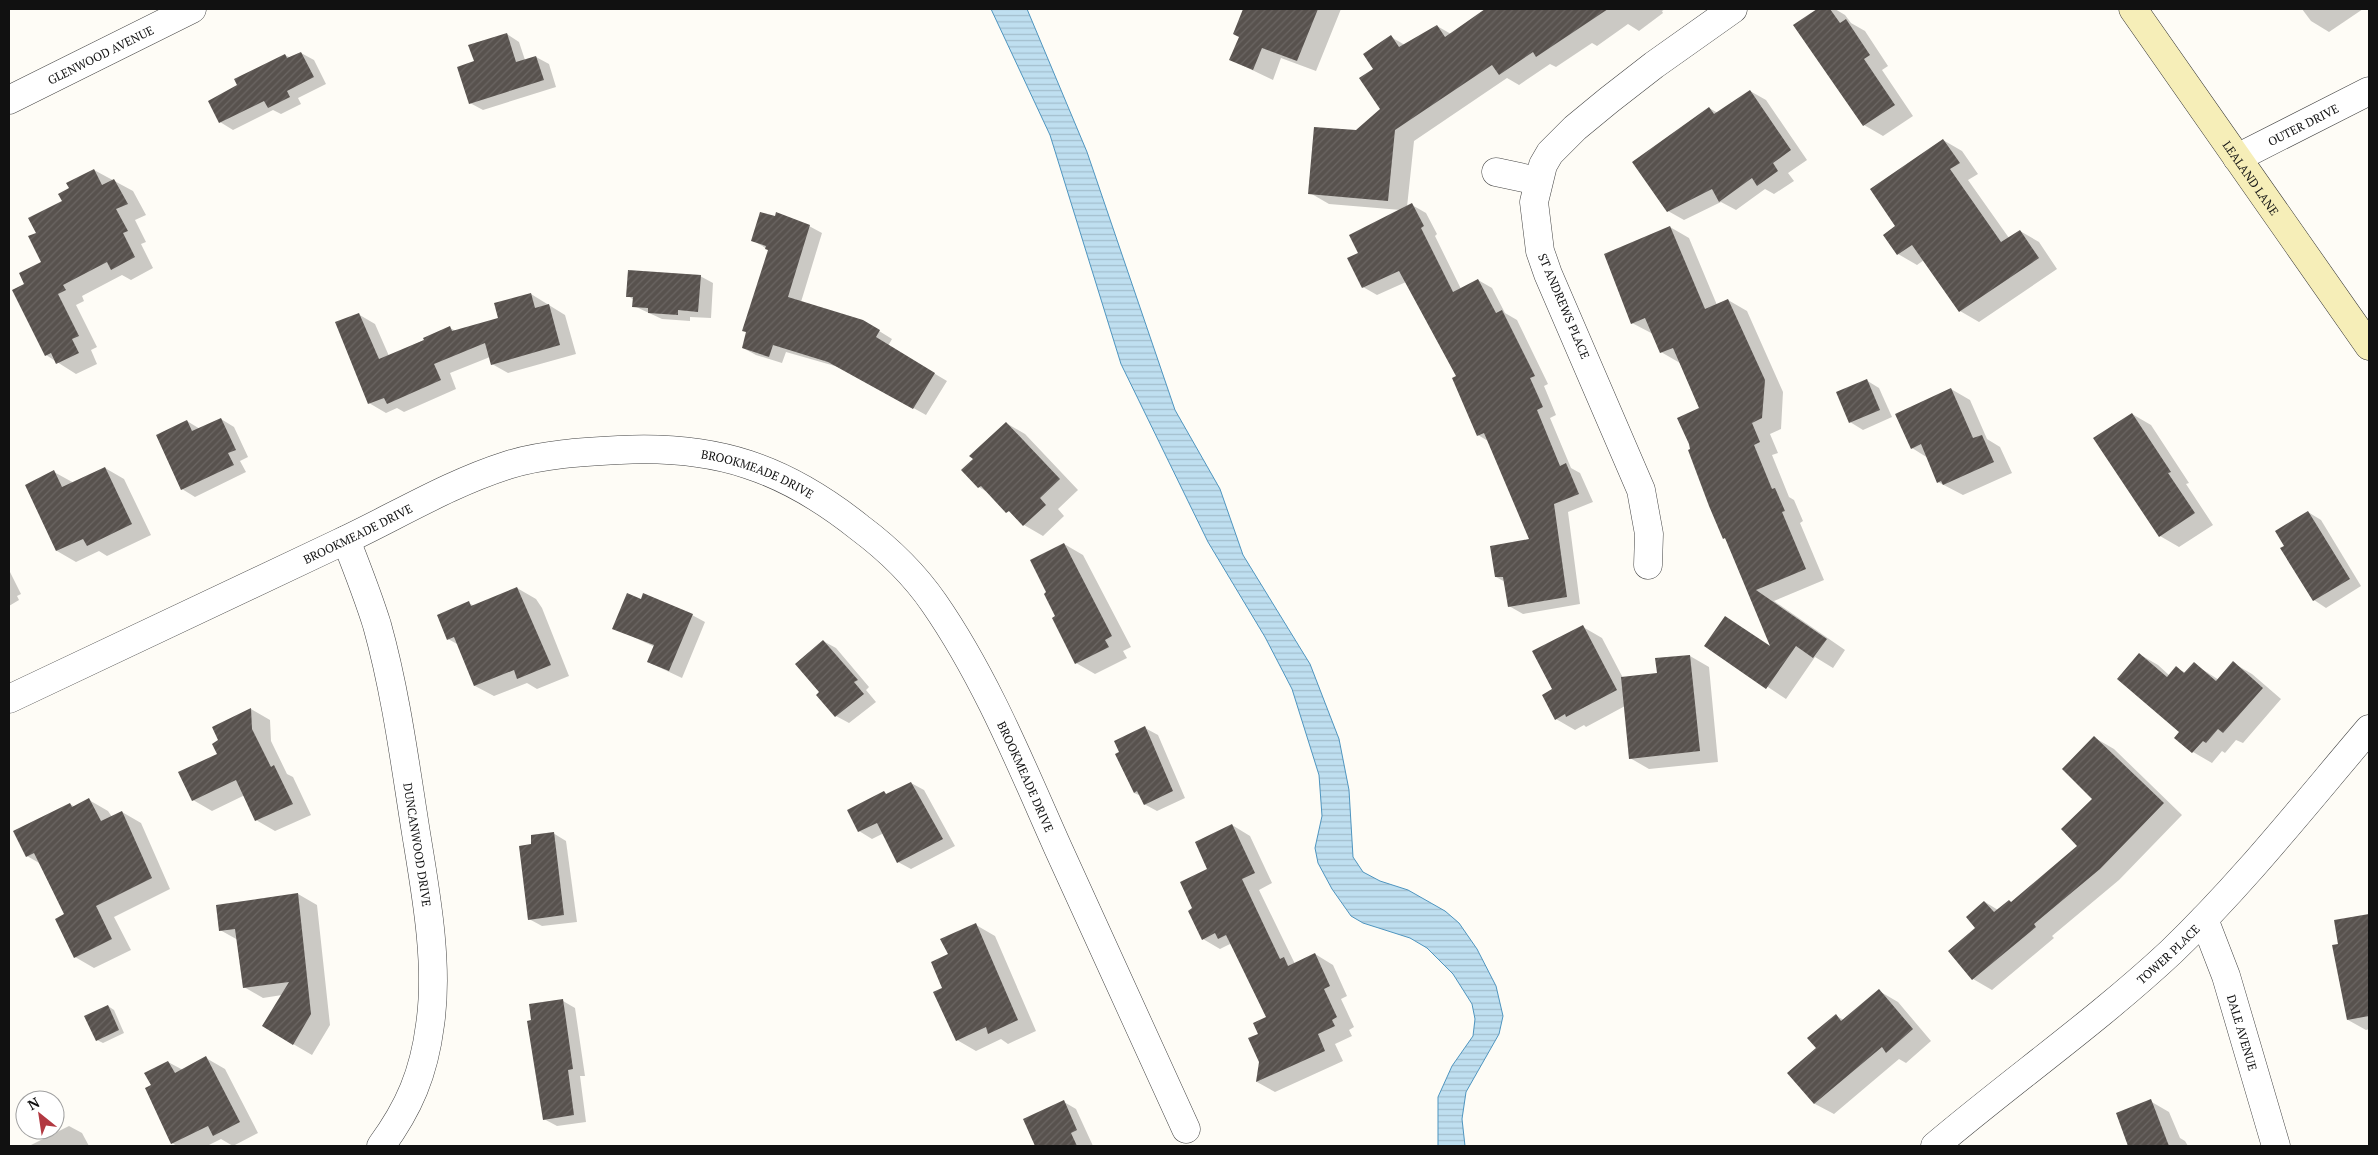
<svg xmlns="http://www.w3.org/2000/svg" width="2378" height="1155" font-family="'PT Serif',serif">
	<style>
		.water { fill: url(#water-rules); stroke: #4f95bf }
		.shadow { fill: #0003 }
		.building { fill: url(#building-hatch) }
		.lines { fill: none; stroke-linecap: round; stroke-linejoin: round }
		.street-casing { stroke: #444; stroke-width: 29 }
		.secondary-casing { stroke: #333; stroke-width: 29 }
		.street { stroke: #fff; stroke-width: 28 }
		.secondary { stroke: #f6eeb8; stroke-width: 28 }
		.labels { text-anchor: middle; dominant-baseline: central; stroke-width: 5; stroke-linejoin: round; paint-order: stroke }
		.street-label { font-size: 12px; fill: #111; stroke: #fff }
	</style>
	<defs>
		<pattern id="water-rules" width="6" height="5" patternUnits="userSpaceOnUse" patternTransform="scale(1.25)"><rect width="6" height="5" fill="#bfdff0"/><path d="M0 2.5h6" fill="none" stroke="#a3becd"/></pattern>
		<pattern id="building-hatch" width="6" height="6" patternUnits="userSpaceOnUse" patternTransform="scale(1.25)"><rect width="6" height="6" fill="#58524e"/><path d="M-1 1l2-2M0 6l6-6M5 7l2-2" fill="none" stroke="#6b6663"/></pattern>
	</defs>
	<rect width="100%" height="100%" fill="#fefcf6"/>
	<polygon class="water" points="991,9 1027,9 1087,152 1175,410 1220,489 1243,555 1310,664 1339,739 1349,790 1353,857 1363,872 1380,881 1408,890 1445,911 1459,923 1477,949 1496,986 1503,1016 1499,1034 1466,1092 1462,1119 1465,1146 1438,1146 1438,1097 1452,1066 1473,1036 1475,1019 1472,1004 1453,974 1427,948 1410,938 1363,923 1351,916 1332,889 1318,863 1315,848 1322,816 1319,775 1292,689 1265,637 1208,542 1121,364 1050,135"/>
	<g class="shadow">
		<polygon points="1244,9 1341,9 1316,71 1281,58 1273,80 1231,60 1240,37 1234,34"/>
		<polygon points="1488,9 1665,9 1662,11 1663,13 1639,31 1628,24 1597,46 1592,43 1556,67 1550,64 1519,85 1507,78 1414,141 1407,207 1412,205 1426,213 1437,234 1435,236 1461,289 1478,280 1492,288 1505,313 1517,320 1548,384 1544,386 1556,415 1550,418 1571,468 1580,473 1593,502 1568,512 1580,604 1523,614 1509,606 1505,582 1496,577 1531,540 1488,441 1478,435 1458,376 1406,282 1377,295 1363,287 1359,253 1401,210 1329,204 1310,193 1357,131 1381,109 1374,69 1391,37 1405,45 1437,26 1451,34"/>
		<polygon points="1819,9 1835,9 1845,15 1851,23 1865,31 1888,66 1882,70 1913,116 1883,136 1864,125 1795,25"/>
		<polygon points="2302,9 2363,9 2329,32 2311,21"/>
		<polygon points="507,34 519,42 525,60 536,57 549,64 556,87 483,110 470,103 475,62"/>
		<polygon points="301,53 314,60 326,84 298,98 301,104 281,114 273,110 233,130 220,122 239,86 285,55 291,58"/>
		<polygon points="1750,91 1766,100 1807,160 1788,173 1794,181 1774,194 1765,189 1736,210 1721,202 1684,220 1668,211 1709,108 1718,113"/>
		<polygon points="1943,140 1962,151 1978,174 1968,180 2009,238 2020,231 2039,242 2057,269 1979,322 1960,311 1924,260 1917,265 1898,254"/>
		<polygon points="94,170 133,191 146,215 135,220 146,242 141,244 153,268 131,280 122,275 82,296 84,301 76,305 97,347 91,350 97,364 76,374 46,355 26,285 43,263 37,233 64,202 70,189"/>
		<polygon points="809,226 822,233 801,302 863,321 892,339 888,346 947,381 926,415 842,368 786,352 782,363 756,355 743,348 769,250 752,240"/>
		<polygon points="1670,227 1689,238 1717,305 1728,300 1747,311 1783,392 1781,429 1770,434 1778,453 1772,455 1789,497 1794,500 1803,521 1800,523 1824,580 1774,601 1845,650 1833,668 1815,657 1786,699 1706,646 1744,629 1772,647 1727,540 1724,538 1692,450 1700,408 1680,363 1661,352 1653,334 1632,323"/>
		<polygon points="700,276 713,283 711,318 690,317 690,321 662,319 634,306 634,300 628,296"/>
		<polygon points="531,294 565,315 576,354 508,373 492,364 490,357 450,373 456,389 404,412 397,408 386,413 369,403 358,314 375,324 389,356 450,328 456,331 499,319"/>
		<polygon points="1866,380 1879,388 1892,417 1863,430 1850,422"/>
		<polygon points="1951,389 1970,400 1987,439 2000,447 2012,473 1963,495 1938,482 1928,458 1912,448"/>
		<polygon points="2132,414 2151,425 2189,483 2186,484 2213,525 2179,547 2160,536"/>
		<polygon points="221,419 234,427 248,457 240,461 246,472 195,497 182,489 187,421 200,429"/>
		<polygon points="1006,423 1025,434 1078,490 1058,509 1064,516 1043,536 1024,525 990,494 979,487"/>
		<polygon points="105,468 124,479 151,535 107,556 99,551 76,562 57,551 27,485 54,472 74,483"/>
		<polygon points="2308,512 2321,520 2361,586 2326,608 2314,600 2286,546"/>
		<polygon points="1064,544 1083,555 1131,647 1123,651 1127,658 1095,674 1076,663 1057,617"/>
		<polygon points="9,570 21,594 17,596 19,600 9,606"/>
		<polygon points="517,588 536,599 542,608 569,676 537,689 527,683 494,696 475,686 459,645 448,639 469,603 474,606"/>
		<polygon points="642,600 692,615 705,622 682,678 648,662 655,647 614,628"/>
		<polygon points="1583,627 1602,638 1623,678 1658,674 1690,656 1709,667 1718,762 1649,769 1630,758 1625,706 1586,727 1584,725 1575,730 1556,719"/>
		<polygon points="823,641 836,648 869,687 866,690 876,702 849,723 836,716 821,692"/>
		<polygon points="2139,654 2158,665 2170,676 2176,668 2186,673 2194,664 2219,680 2233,663 2252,674 2281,699 2243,743 2236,740 2225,753 2222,751 2212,763 2193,752"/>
		<polygon points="251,709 270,720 271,741 287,774 293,777 311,815 275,831 256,820 245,795 212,811 193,800 218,754 220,741 214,728"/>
		<polygon points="1145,728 1158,735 1185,798 1157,811 1144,804 1141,796 1134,793"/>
		<polygon points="2095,738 2114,749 2182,815 2119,880 2052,936 2054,938 1992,990 1973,979 1950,951 1977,928 1985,902 1998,910 2011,903 2079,846 2094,799"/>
		<polygon points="911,783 924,790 955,846 911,869 898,862 884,833 872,839 859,831 884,793 888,795"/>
		<polygon points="89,800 108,811 112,817 122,812 141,823 170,889 114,917 131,950 94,968 75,957 66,915 41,864 27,856 70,804 75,807"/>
		<polygon points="1232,825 1250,836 1272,883 1259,890 1295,964 1315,954 1333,965 1347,996 1341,999 1354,1027 1349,1030 1352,1036 1335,1044 1343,1061 1275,1092 1257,1082 1261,1062 1260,1034 1267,1018 1233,946 1230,944 1220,949 1203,939 1194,909 1209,869"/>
		<polygon points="553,833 566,841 577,922 542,926 529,919 533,845"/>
		<polygon points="298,894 317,905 330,1025 312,1055 293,1044 282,995 263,998 244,987 238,940 220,930"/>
		<polygon points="2369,915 2369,1029 2366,1030 2348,1020 2335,921"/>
		<polygon points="976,925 995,936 1036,1031 1008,1044 1001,1039 976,1051 957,1040 944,988"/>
		<polygon points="1879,991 1898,1002 1931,1041 1906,1063 1899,1059 1834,1114 1815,1104 1789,1073 1818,1048 1836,1016 1844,1020"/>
		<polygon points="563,1001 575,1008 585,1076 580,1076 586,1122 557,1126 544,1119"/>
		<polygon points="108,1006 114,1010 124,1033 103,1043 97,1040"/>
		<polygon points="206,1058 225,1069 258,1133 233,1146 221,1139 207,1146 177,1146 172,1143 147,1089 153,1086 168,1062 183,1070"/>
		<polygon points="2150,1101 2169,1112 2180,1138 2185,1141 2188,1146 2124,1146 2129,1144"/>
		<polygon points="1064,1102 1076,1109 1093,1146 1037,1146 1024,1120"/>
		<polygon points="69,1126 82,1133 89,1146 29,1146"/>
	</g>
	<g class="building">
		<polygon points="1243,9 1318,9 1297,61 1262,48 1253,70 1229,60 1239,37 1233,34"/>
		<polygon points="1485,9 1608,9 1536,57 1533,52 1499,75 1492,65 1395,130 1388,201 1308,194 1314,127 1356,130 1380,109 1359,78 1373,69 1363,54 1391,35 1399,47 1437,25 1445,37"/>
		<polygon points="1817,9 1830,9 1840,23 1846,19 1870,55 1864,59 1895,105 1863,126 1793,25"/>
		<polygon points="507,33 516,62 536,56 544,80 469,104 457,67 474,61 468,45"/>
		<polygon points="301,52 314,77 287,91 290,97 268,108 264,101 219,123 208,101 237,85 234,79 285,54 287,58"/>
		<polygon points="1750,90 1791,150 1773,163 1778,171 1757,186 1752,178 1719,202 1712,189 1667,212 1632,162 1709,107 1714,114"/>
		<polygon points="1943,139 1960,163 1950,169 2001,242 2020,230 2039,258 1959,312 1912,245 1897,255 1883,235 1895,226 1870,189"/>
		<polygon points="94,169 102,185 114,179 128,204 116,209 128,231 123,233 135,257 111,270 107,262 63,285 66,290 58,294 79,336 72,339 79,353 56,364 51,353 45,356 12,290 24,284 19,273 41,262 28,236 36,233 28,218 62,201 58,194 69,188 66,183"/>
		<polygon points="1412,203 1424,226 1421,228 1453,292 1478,279 1496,313 1502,310 1535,376 1530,378 1543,407 1537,410 1560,466 1566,463 1579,494 1554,504 1567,597 1508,607 1503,577 1495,577 1490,546 1529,539 1484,433 1477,436 1452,378 1456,376 1399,271 1362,288 1347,258 1358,253 1349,235"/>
		<polygon points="760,212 775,216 776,212 810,225 788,297 863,320 880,330 876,337 935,373 913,409 828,362 773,345 769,357 742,348 746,332 742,331 768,250 765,249 766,246 751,241"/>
		<polygon points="1670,226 1705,309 1728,299 1765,380 1762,418 1752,423 1760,442 1754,445 1772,489 1775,488 1785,511 1782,512 1806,569 1756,590 1827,639 1813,658 1796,646 1766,689 1704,646 1725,616 1770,646 1725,538 1723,539 1709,506 1688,450 1690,449 1689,444 1677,418 1699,408 1673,348 1660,353 1645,318 1631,324 1604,254"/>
		<polygon points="628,270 701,275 698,312 678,310 678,315 648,313 648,308 632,307 633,297 626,297"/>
		<polygon points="531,293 535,308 549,304 560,345 491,365 485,343 434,364 441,380 387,404 384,398 368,404 335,322 359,313 379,359 424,340 423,338 450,326 452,331 498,318 494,303"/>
		<polygon points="1867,379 1880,410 1849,423 1836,392"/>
		<polygon points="1951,388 1973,438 1982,435 1994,462 1943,485 1941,481 1937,483 1921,444 1911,449 1895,414"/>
		<polygon points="2132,413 2171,472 2168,473 2195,513 2159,537 2093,438"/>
		<polygon points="221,418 236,450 228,453 234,465 181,490 156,435 187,420 192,431"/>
		<polygon points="1006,422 1060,479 1040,498 1046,505 1023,526 1009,511 1006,513 981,486 978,488 961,470 973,459 969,456"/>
		<polygon points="105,467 132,524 87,546 83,539 56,551 25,485 54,470 62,487"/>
		<polygon points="2308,511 2350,579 2313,601 2280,548 2284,546 2275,531"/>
		<polygon points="1064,543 1112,636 1105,640 1109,647 1075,664 1052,618 1055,616 1044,594 1046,592 1030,560"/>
		<polygon points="517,587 551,665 517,679 514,670 474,686 454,637 447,640 437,615 469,601 471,606"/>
		<polygon points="627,593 641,599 643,593 693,614 669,671 647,662 654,645 612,629"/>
		<polygon points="1583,625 1617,690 1566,717 1565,714 1555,720 1542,695 1552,689 1532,651"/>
		<polygon points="823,640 858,680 854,682 864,694 835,717 816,695 819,692 795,664"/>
		<polygon points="2139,653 2167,677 2176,666 2184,673 2194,662 2216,681 2233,661 2263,688 2223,733 2218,729 2206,743 2203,741 2192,753 2174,738 2179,732 2117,679"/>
		<polygon points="1690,655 1700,751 1629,759 1621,677 1657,673 1655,658"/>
		<polygon points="251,708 252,729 271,767 274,765 293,804 255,821 236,780 192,801 178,772 217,754 212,744 218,740 212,727"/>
		<polygon points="1145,726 1173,791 1144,805 1137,791 1134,793 1115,754 1119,752 1114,741"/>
		<polygon points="2094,736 2164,803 2100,869 2034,924 2036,927 1972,980 1948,951 1975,928 1966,917 1984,901 1994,912 2009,900 2011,902 2077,846 2061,829 2092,799 2062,769"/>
		<polygon points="911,782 943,839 897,863 877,823 858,832 847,810 884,791 886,794"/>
		<polygon points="89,798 101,821 122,811 152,878 96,906 112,939 74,958 55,919 64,914 34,853 26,857 13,831 70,803 72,807"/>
		<polygon points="1232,824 1255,873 1242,879 1280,959 1284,957 1288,966 1315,953 1330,986 1324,989 1337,1017 1332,1020 1335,1026 1318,1034 1325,1051 1256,1082 1259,1062 1248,1038 1258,1034 1253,1023 1266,1017 1226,935 1218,939 1215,933 1202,940 1188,911 1192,908 1180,882 1207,869 1195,842"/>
		<polygon points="554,832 564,915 528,920 519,846 531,844 531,835"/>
		<polygon points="298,893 311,1014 293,1045 262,1026 289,982 243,988 235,929 219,931 216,905"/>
		<polygon points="2369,914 2369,1016 2347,1020 2332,945 2338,944 2334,920"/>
		<polygon points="976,923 1018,1020 988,1034 986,1027 956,1041 933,992 942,988 931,962 948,954 940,939"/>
		<polygon points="1879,989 1913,1029 1886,1053 1882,1047 1814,1104 1787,1073 1816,1048 1807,1038 1836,1014 1841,1021"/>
		<polygon points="563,999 573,1069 568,1070 574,1115 543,1120 527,1021 531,1020 529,1004"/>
		<polygon points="108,1005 119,1030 96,1041 84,1016"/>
		<polygon points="206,1056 240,1122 213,1136 208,1126 171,1144 145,1088 151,1085 144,1073 168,1061 175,1073"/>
		<polygon points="2151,1099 2169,1146 2128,1146 2116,1113"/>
		<polygon points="1064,1100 1077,1130 1071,1133 1077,1146 1035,1146 1023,1119"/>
	</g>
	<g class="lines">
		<g class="street-casing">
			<g id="street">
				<path id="s1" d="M9,100L192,9"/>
				<path id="s2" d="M2237,158L2369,91"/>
				<polyline points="1496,172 1538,181"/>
				<path id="s3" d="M346,540C357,568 368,596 377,625C396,693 405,764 416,833C426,894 439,965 430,1025C424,1073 409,1108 381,1146"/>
				<polyline points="1648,565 1649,534 1641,490 1548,274 1540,251 1534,202 1543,165 1550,153 1575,128 1609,100 1654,65 1733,9"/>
				<path id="s4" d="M9,699C119,647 229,595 339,543C395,517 448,484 508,465C544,454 583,452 620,450C717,445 785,468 860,528C888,549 914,574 934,603C986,678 1021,765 1058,848C1101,942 1143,1035 1186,1129"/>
				<path id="s5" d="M2204,919L2226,976L2276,1146"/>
				<path id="s6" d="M1935,1146C2013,1080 2097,1021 2171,952C2243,883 2305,804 2369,729"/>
			</g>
		</g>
		<g class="secondary-casing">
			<g id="secondary">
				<path id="s7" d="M2133,9L2369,346"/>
			</g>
		</g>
		<use href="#street" class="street"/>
		<use href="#secondary" class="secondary"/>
	</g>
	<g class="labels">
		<g class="street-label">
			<text stroke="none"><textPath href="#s1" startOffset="102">GLENWOOD AVENUE</textPath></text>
			<text stroke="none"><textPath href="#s2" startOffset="74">OUTER DRIVE</textPath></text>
			<text stroke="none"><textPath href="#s7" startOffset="206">LEALAND LANE</textPath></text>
			<text transform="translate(1564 306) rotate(67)">ST ANDREWS PLACE</text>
			<text stroke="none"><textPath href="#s4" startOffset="806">BROOKMEADE DRIVE</textPath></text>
			<text stroke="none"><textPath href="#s4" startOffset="386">BROOKMEADE DRIVE</textPath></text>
			<text stroke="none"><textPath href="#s4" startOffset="1226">BROOKMEADE DRIVE</textPath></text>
			<text stroke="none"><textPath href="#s3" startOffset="314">DUNCANWOOD DRIVE</textPath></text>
			<text stroke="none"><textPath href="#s6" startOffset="302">TOWER PLACE</textPath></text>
			<text stroke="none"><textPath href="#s5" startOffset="120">DALE AVENUE</textPath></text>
		</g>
	</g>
	<rect width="2378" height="1155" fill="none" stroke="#111111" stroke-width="20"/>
	<g transform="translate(40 1115) rotate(330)"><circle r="24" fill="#ffffff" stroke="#a0a0a0"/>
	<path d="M0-4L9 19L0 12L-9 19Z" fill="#b23841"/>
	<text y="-8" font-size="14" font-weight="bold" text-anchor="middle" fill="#111111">N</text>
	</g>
</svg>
